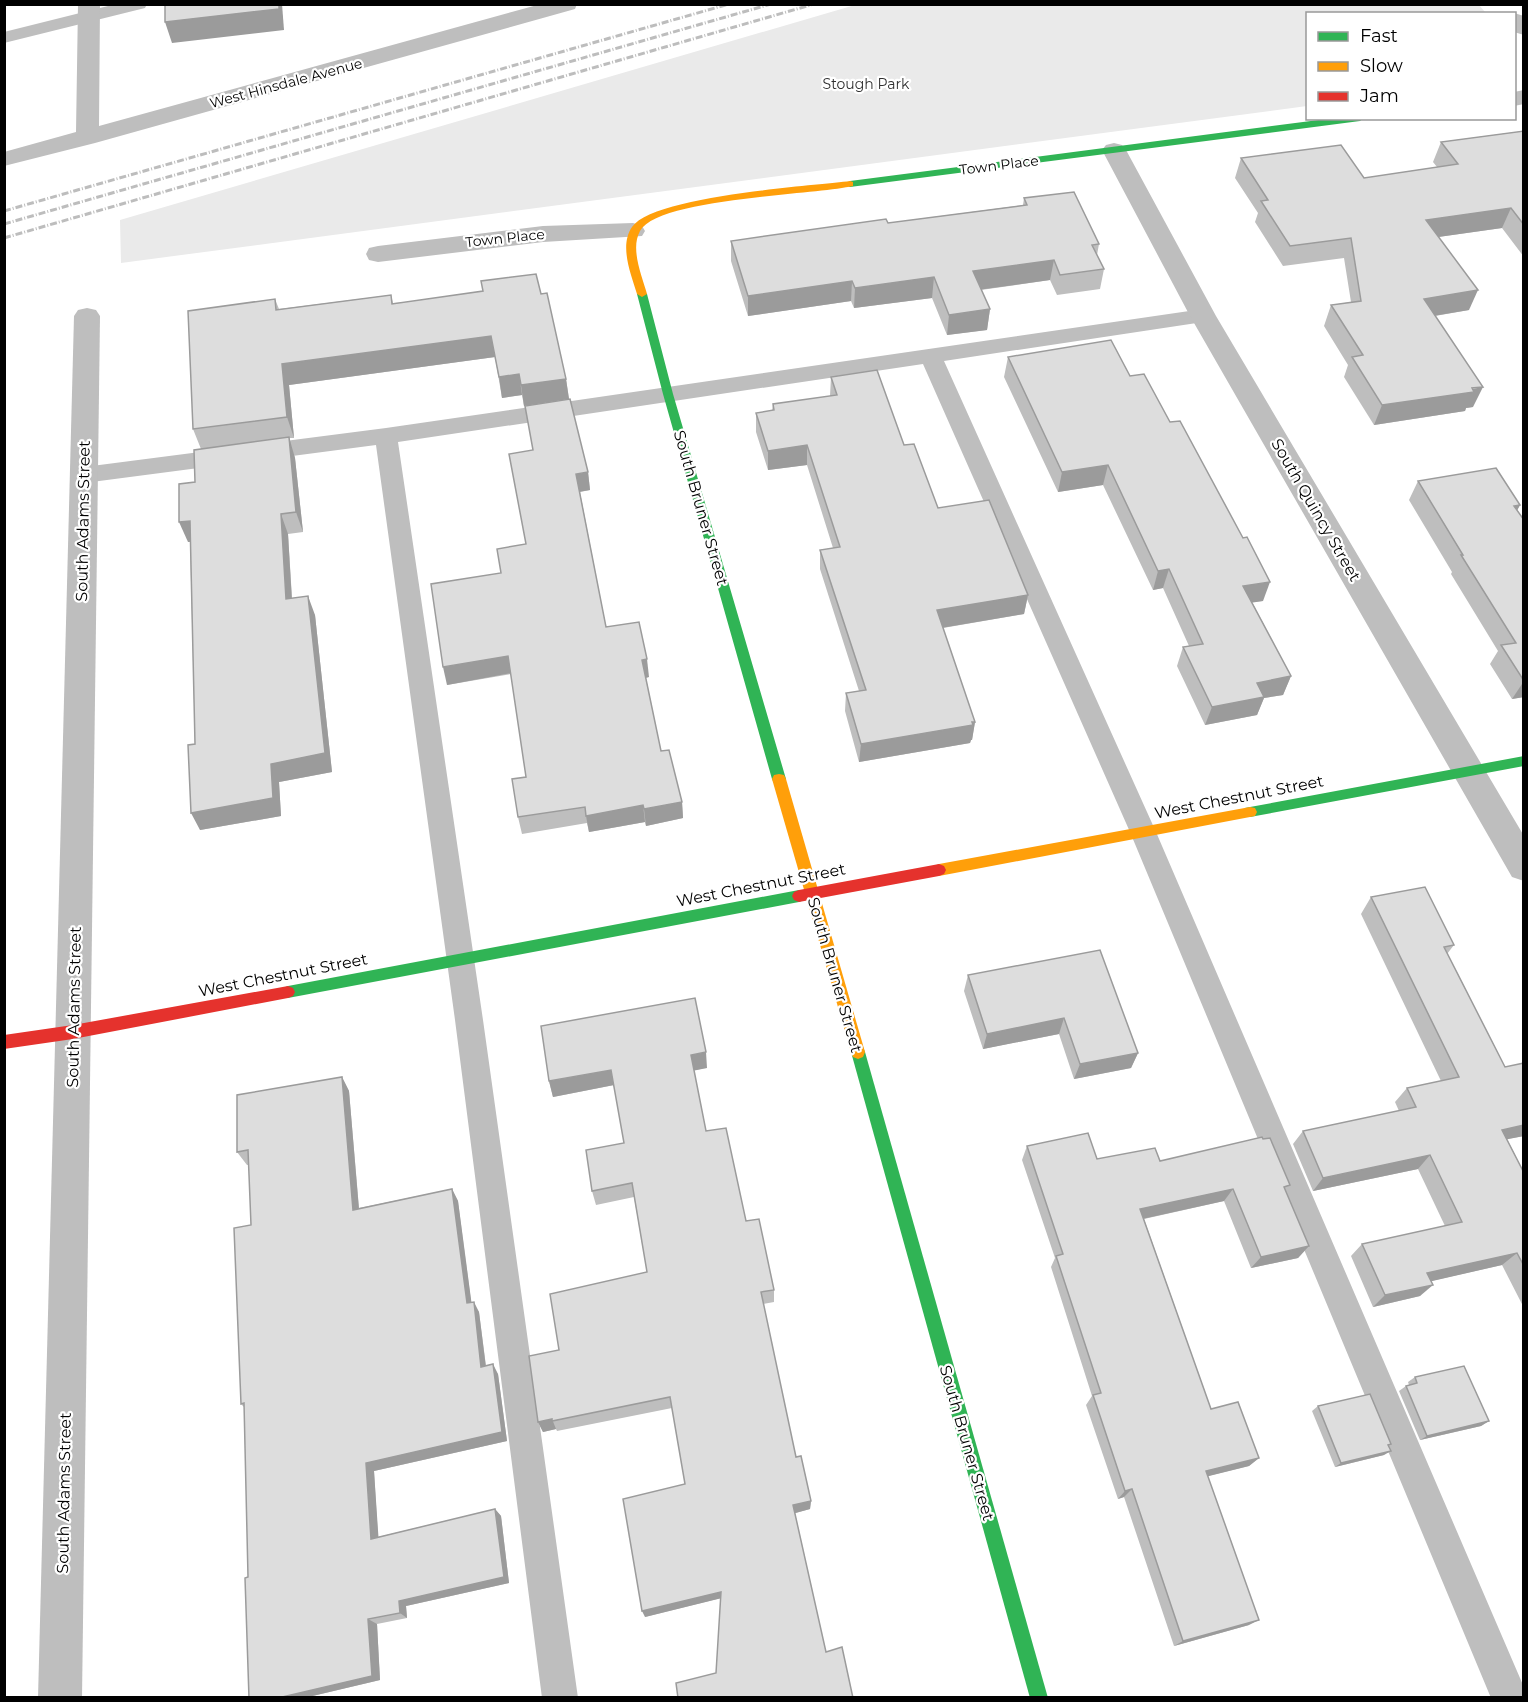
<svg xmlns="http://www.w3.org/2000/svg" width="1528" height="1702" font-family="Montserrat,sans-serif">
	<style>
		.green { fill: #eaeaea }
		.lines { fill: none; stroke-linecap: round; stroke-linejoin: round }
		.lane { fill: #bebebe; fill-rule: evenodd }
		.street { fill: #bebebe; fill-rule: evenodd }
		.fast { fill: #30b455; fill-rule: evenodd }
		.slow { fill: #ff9f0a; fill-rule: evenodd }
		.jam { fill: #e5322d; fill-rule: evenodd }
		.rail { stroke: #bdbdbd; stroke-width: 3; stroke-dasharray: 7 2 1 2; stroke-linecap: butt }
		.wall { fill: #bebebe }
		.shaded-wall { fill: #9b9b9b }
		.building { fill: #ddd; stroke: #9b9b9b; stroke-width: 1.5 }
		.labels { text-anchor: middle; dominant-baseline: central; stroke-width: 4.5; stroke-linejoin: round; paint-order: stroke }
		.far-street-label { font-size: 14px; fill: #000; stroke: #fff }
		.far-park-label { font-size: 14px; fill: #303030; stroke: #fff }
		.street-label { font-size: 16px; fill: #000; stroke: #fff }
	</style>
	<rect width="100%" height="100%" fill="#fff"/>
	<polygon class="green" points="1478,4 1486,13 1308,14 1307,106 121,263 120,220 855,5"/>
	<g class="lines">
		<g class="lane">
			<polygon points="116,4 147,4 145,8 4,43 4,32"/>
			<polygon points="1203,309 1210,311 1214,316 1210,321 944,361 1156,832 1523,1685 1524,1698 1491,1698 1130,832 923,364 398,442 483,1020 578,1698 542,1698 455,1020 376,445 84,483 76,481 73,475 76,469 84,467 386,428"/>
		</g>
		<g class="street">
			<polygon points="78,4 100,4 99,126 541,4 577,4 575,9 95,143 4,166 4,152 76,132"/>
			<polygon points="1514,13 1524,16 1524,35 1514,32 1514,14 1510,14"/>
			<polygon points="1524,90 1524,104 1514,106 1514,92"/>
			<polygon points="1114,143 1122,145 1126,150 1216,316 1524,836 1524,881 1512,877 1190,316 1102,150 1106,145"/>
			<polygon points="633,223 642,226 645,231 642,236 543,242 378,262 369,260 366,254 369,248 378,246 543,226"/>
			<polygon points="87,308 96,310 100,316 82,1698 38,1698 74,316 78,310"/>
		</g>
		<g class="fast">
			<polygon points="1334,118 1364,118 1360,121 850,187 845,184 850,181"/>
			<polygon points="642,291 647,294 673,394 786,779 784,783 774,783 772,779 663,394 637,294"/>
			<polygon points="1524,756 1524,766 1250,817 1245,816 1243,812 1245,808 1250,807"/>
			<polygon points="799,890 804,892 806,896 804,900 799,902 288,998 283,996 281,992 283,988 288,986"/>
			<polygon points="858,1045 863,1047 865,1052 1048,1698 1030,1698 851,1052 853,1047"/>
		</g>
		<g class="slow">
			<path d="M850,181L853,182V186C814,195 658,198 640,231C630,249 642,276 647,294L642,297L637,294C631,274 619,246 632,227C653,196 810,186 850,181Z"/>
			<polygon points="779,774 784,775 786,779 865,1052 863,1057 858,1059 853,1057 851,1052 772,779 774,775"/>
			<polygon points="1250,807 1255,808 1257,812 1255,816 1250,817 939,876 934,874 932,870 934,866 939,864"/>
		</g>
		<g class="jam">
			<polygon points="939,864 944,866 946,870 944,874 939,876 799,902 794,900 792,896 794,892 799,890"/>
			<polygon points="288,986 293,988 295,992 293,996 288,998 73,1039 4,1049 4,1035 73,1025"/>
		</g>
		<g class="rail">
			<polyline points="4,211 729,4"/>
			<polyline points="4,224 771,4"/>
			<polyline points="4,238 814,4"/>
		</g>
	</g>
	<g class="wall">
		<polygon points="1524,131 1524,257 1502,228 1438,237 1469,310 1435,316 1473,407 1466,408 1465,411 1374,425 1344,377 1348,365 1324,326 1331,305 1351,302 1344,258 1283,266 1255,222 1258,213 1235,178 1241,158 1364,178 1437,167 1433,162 1441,142"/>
		<polygon points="1024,198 1099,244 1097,255 1104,269 1100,289 1057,295 1050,280 981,290 990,309 987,330 947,335 932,298 854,308 851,301 748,316 731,261 731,241 888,223 1023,205"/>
		<polygon points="541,294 566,379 569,399 524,406 522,395 502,398 495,357 289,385 294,438 289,438 295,458 303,532 288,534 292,598 315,615 332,772 279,782 281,816 200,830 195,744 190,542 188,542 195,482 201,449 193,429 275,299 279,309 391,295 393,303"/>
		<polygon points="1008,357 1130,376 1263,601 1252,602 1291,676 1283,695 1264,698 1257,715 1205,725 1177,666 1183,647 1189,646 1163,588 1153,590 1103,485 1058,492 1004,377"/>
		<polygon points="831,377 904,445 938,508 1028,595 1024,614 943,628 975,722 972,740 971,740 970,743 859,762 845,711 846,693 859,691 820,569 820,550 833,548 807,465 768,470 756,432 756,413 772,411 773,404 830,396"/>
		<polygon points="588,472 590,490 580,492 606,627 649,677 646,678 661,751 682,802 683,818 646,826 645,822 589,832 587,823 522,834 518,817 526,777 511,674 447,685 501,573"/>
		<polygon points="1418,481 1520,505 1517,510 1524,520 1524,697 1512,699 1490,664 1498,651 1451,574 1452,572 1409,500"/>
		<polygon points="1371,897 1454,945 1447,954 1505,1067 1524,1063 1524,1136 1507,1139 1524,1173 1524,1308 1502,1265 1431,1281 1420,1296 1373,1307 1351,1256 1362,1244 1445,1226 1418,1169 1313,1191 1293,1144 1303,1131 1399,1111 1395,1102 1407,1088 1441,1081 1361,914"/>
		<polygon points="968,975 1138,1053 1131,1068 1074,1079 1059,1034 983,1049 964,991"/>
		<polygon points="707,1068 694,1070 706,1131 746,1221 774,1290 774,1302 763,1304 796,1457 811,1501 810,1509 795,1513 826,1652 853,1698 716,1673 721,1598 645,1617 685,1484 672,1408 557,1431 556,1429 543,1432 538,1422 559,1350 647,1272 634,1197 596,1205 592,1191 624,1143 614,1085 553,1097 549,1081"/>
		<polygon points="342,1077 349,1091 359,1208 452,1189 458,1201 471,1302 479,1312 486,1366 498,1374 507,1441 374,1471 378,1537 495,1509 501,1516 509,1583 406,1606 407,1618 377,1624 380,1680 304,1698 249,1698 248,1577 244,1407 241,1404 251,1225 249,1165 247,1165 237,1152"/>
		<polygon points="1027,1146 1097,1159 1160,1161 1290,1185 1285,1191 1309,1246 1298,1258 1251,1268 1224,1201 1144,1219 1211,1409 1259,1458 1249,1466 1208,1476 1249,1625 1174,1646 1124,1497 1118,1499 1086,1405 1092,1396 1051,1267 1055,1258 1022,1160"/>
		<polygon points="1415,1377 1489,1421 1481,1426 1420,1440 1399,1391 1406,1386 1409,1385 1408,1382"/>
		<polygon points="1318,1406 1391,1444 1389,1446 1384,1455 1335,1467 1312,1411"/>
	</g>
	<g class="shaded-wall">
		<polygon points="279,4 282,4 284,30 172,43 165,22"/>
		<polygon points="1511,208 1502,228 1417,240 1426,220"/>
		<polygon points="1054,260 1050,280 970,291 973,271"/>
		<polygon points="934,277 932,298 854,308 855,288"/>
		<polygon points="852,281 851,301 748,316 748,296"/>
		<polygon points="1478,290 1469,310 1415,319 1424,299"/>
		<polygon points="990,309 987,330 947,335 949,315"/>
		<polygon points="491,336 495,357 289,385 294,438 287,417 282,364"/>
		<polygon points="519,374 522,395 502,398 499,377"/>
		<polygon points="566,379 569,399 524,406 521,385"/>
		<polygon points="1483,387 1473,407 1466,408 1465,411 1374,425 1382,405"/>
		<polygon points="289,437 295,458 303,532 296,512"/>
		<polygon points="807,445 807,465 768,470 768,451"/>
		<polygon points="1108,465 1103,485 1058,492 1062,472"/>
		<polygon points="588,472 590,490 578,492 576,474"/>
		<polygon points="1520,505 1510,524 1514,506"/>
		<polygon points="281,514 288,534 293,619 286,599"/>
		<polygon points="190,521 198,541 188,542 179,522"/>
		<polygon points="1169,569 1163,588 1153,590 1158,571"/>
		<polygon points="1270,582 1263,601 1236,605 1243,586"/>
		<polygon points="1028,595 1024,614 935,629 937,610"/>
		<polygon points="308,596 315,615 332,772 279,782 281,816 200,830 191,813 271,764"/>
		<polygon points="508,656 512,673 447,685 443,667"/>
		<polygon points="647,659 649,677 644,678 642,660"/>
		<polygon points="1291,676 1283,695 1264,698 1257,715 1205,725 1212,707 1257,683"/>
		<polygon points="1524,681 1524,697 1512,699"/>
		<polygon points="975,722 972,740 971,740 970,743 859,762 861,744"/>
		<polygon points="682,802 683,818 646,826 644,809"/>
		<polygon points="643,805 645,822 589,832 586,816"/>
		<polygon points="1064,1018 1059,1034 983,1049 987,1034"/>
		<polygon points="706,1052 707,1068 692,1071 691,1055"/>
		<polygon points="1138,1053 1131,1068 1074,1079 1080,1064"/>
		<polygon points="611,1070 614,1085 553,1097 549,1081"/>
		<polygon points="342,1077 349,1091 360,1222 353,1210"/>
		<polygon points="1524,1125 1524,1136 1488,1143 1502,1130"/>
		<polygon points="1430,1155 1418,1169 1313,1191 1323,1178"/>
		<polygon points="452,1189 458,1201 473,1314 467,1303"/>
		<polygon points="1233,1189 1224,1201 1133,1221 1140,1209"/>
		<polygon points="1309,1246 1298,1258 1251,1268 1261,1257"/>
		<polygon points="1517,1253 1502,1265 1415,1285 1427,1273"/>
		<polygon points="1433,1285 1420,1296 1373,1307 1385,1295"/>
		<polygon points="474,1302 479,1312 487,1376 481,1367"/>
		<polygon points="493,1364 498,1374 507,1441 374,1471 379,1545 371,1539 366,1463"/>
		<polygon points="552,1419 556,1429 543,1432 538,1422"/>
		<polygon points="1489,1421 1481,1426 1420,1440 1427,1436"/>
		<polygon points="1391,1451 1384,1455 1335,1467 1341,1463"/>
		<polygon points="1259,1458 1249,1466 1197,1479 1206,1471"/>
		<polygon points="1132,1489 1124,1497 1118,1499 1125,1491"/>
		<polygon points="811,1501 810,1509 792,1514 793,1505"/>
		<polygon points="495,1509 501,1516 509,1583 406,1606 407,1618 400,1613 399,1601"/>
		<polygon points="721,1592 722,1598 645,1617 642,1611"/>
		<polygon points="368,1619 377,1624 380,1680 304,1698 278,1698"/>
		<polygon points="1259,1620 1249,1625 1174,1646 1183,1641"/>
	</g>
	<g class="building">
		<polygon points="165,4 279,4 279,9 165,22"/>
		<polygon points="1524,131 1524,225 1511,208 1426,220 1478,290 1424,299 1483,387 1472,388 1474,392 1382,405 1352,357 1363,355 1331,305 1361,301 1351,238 1290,246 1261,201 1268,200 1241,158 1341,145 1364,178 1458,164 1441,142"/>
		<polygon points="1074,192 1099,244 1092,245 1104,269 1060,275 1054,260 973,271 990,309 949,315 934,277 855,288 852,281 748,296 731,241 886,219 888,223 1027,205 1024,198"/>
		<polygon points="536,274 541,294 547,293 566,379 521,385 519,374 499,377 491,336 282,364 287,417 193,429 188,311 275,299 276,310 391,295 392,304 483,291 481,281"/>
		<polygon points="1111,340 1130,376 1144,374 1170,422 1180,421 1243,538 1247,537 1270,582 1243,586 1291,676 1257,683 1264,697 1212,707 1183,647 1203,644 1169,569 1158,571 1108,465 1062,472 1008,357"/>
		<polygon points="877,370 904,445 914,444 938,508 989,500 1028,595 937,610 975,722 972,722 973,725 861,744 846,693 866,690 820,550 840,547 807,445 768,451 756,413 774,410 773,404 837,395 831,377"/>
		<polygon points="570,399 588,472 576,474 606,627 639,622 647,659 642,660 661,751 669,750 682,802 644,809 643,805 586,816 585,807 518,817 512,779 526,777 508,656 443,667 431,584 501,573 497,549 526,544 509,454 533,450 525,406"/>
		<polygon points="289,437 296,512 281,514 286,599 308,596 325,753 271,764 273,798 191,813 188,745 195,744 190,521 179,522 179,484 195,482 194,450"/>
		<polygon points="1496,468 1520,505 1514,506 1524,520 1524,681 1501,645 1516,643 1461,555 1463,555 1418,481"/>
		<polygon points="1425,887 1454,945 1444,947 1505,1067 1524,1063 1524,1125 1502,1130 1524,1173 1524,1266 1517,1253 1427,1273 1433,1285 1385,1295 1362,1244 1462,1222 1430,1155 1323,1178 1303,1131 1416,1107 1407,1088 1459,1077 1371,897"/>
		<polygon points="1100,950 1138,1053 1080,1064 1064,1018 987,1034 968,975"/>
		<polygon points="695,998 706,1052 691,1055 706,1131 726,1128 746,1221 759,1219 774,1290 761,1292 796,1457 801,1456 811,1501 793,1505 826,1652 842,1647 853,1698 678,1698 676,1683 716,1673 721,1592 642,1611 623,1499 685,1484 670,1397 552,1421 552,1419 538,1422 529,1356 559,1350 550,1294 647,1272 632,1183 592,1191 586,1150 624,1143 611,1070 549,1081 541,1026"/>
		<polygon points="342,1077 353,1210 452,1189 467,1303 474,1302 481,1367 493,1364 502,1432 366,1463 371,1539 495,1509 504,1577 399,1601 400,1613 368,1619 372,1676 278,1698 249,1698 245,1578 248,1577 244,1403 241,1404 234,1228 251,1225 248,1150 237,1152 237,1095"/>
		<polygon points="1088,1133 1097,1159 1155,1148 1160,1161 1262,1137 1263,1139 1270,1138 1290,1185 1284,1187 1309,1246 1261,1257 1233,1189 1140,1209 1211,1409 1238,1402 1259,1458 1206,1471 1259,1620 1183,1641 1132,1489 1125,1491 1093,1395 1101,1393 1056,1256 1063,1254 1027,1146"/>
		<polygon points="1464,1366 1489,1421 1427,1436 1406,1386 1417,1383 1415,1377"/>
		<polygon points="1370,1394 1391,1444 1388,1445 1391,1451 1341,1463 1318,1406"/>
	</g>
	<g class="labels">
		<g class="far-street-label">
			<text transform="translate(286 83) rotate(-15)">West Hinsdale Avenue</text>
			<text transform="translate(999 165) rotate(-7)">Town Place</text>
			<text transform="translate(505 238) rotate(-6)">Town Place</text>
		</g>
		<g class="far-park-label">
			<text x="866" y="84">Stough Park</text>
		</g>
		<g class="street-label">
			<text transform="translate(701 508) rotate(74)">South Bruner Street</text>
			<text transform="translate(1316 510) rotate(60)">South Quincy Street</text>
			<text transform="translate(83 521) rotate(-89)">South Adams Street</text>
			<text transform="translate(1239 797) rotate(-11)">West Chestnut Street</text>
			<text transform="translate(761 885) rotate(-11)">West Chestnut Street</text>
			<text transform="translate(283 975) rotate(-11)">West Chestnut Street</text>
			<text transform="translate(835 975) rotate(74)">South Bruner Street</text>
			<text transform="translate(74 1007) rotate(-89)">South Adams Street</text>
			<text transform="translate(967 1443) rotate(74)">South Bruner Street</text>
			<text transform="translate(64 1493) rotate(-89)">South Adams Street</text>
		</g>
	</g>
	<rect width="1528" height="1702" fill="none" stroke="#000000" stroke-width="12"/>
	<rect x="1306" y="12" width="210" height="108" fill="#ffffff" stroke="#999999" stroke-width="1.5"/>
	<rect x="1318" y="32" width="30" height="9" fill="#30b455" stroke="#999999" stroke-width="1.5"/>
	<text x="1360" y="42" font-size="18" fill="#000000">Fast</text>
	<rect x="1318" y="62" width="30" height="9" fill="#ff9f0a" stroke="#999999" stroke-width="1.5"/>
	<text x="1360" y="72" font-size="18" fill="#000000">Slow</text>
	<rect x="1318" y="92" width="30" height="9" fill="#e5322d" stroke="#999999" stroke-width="1.5"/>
	<text x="1360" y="102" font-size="18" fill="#000000">Jam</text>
</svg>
